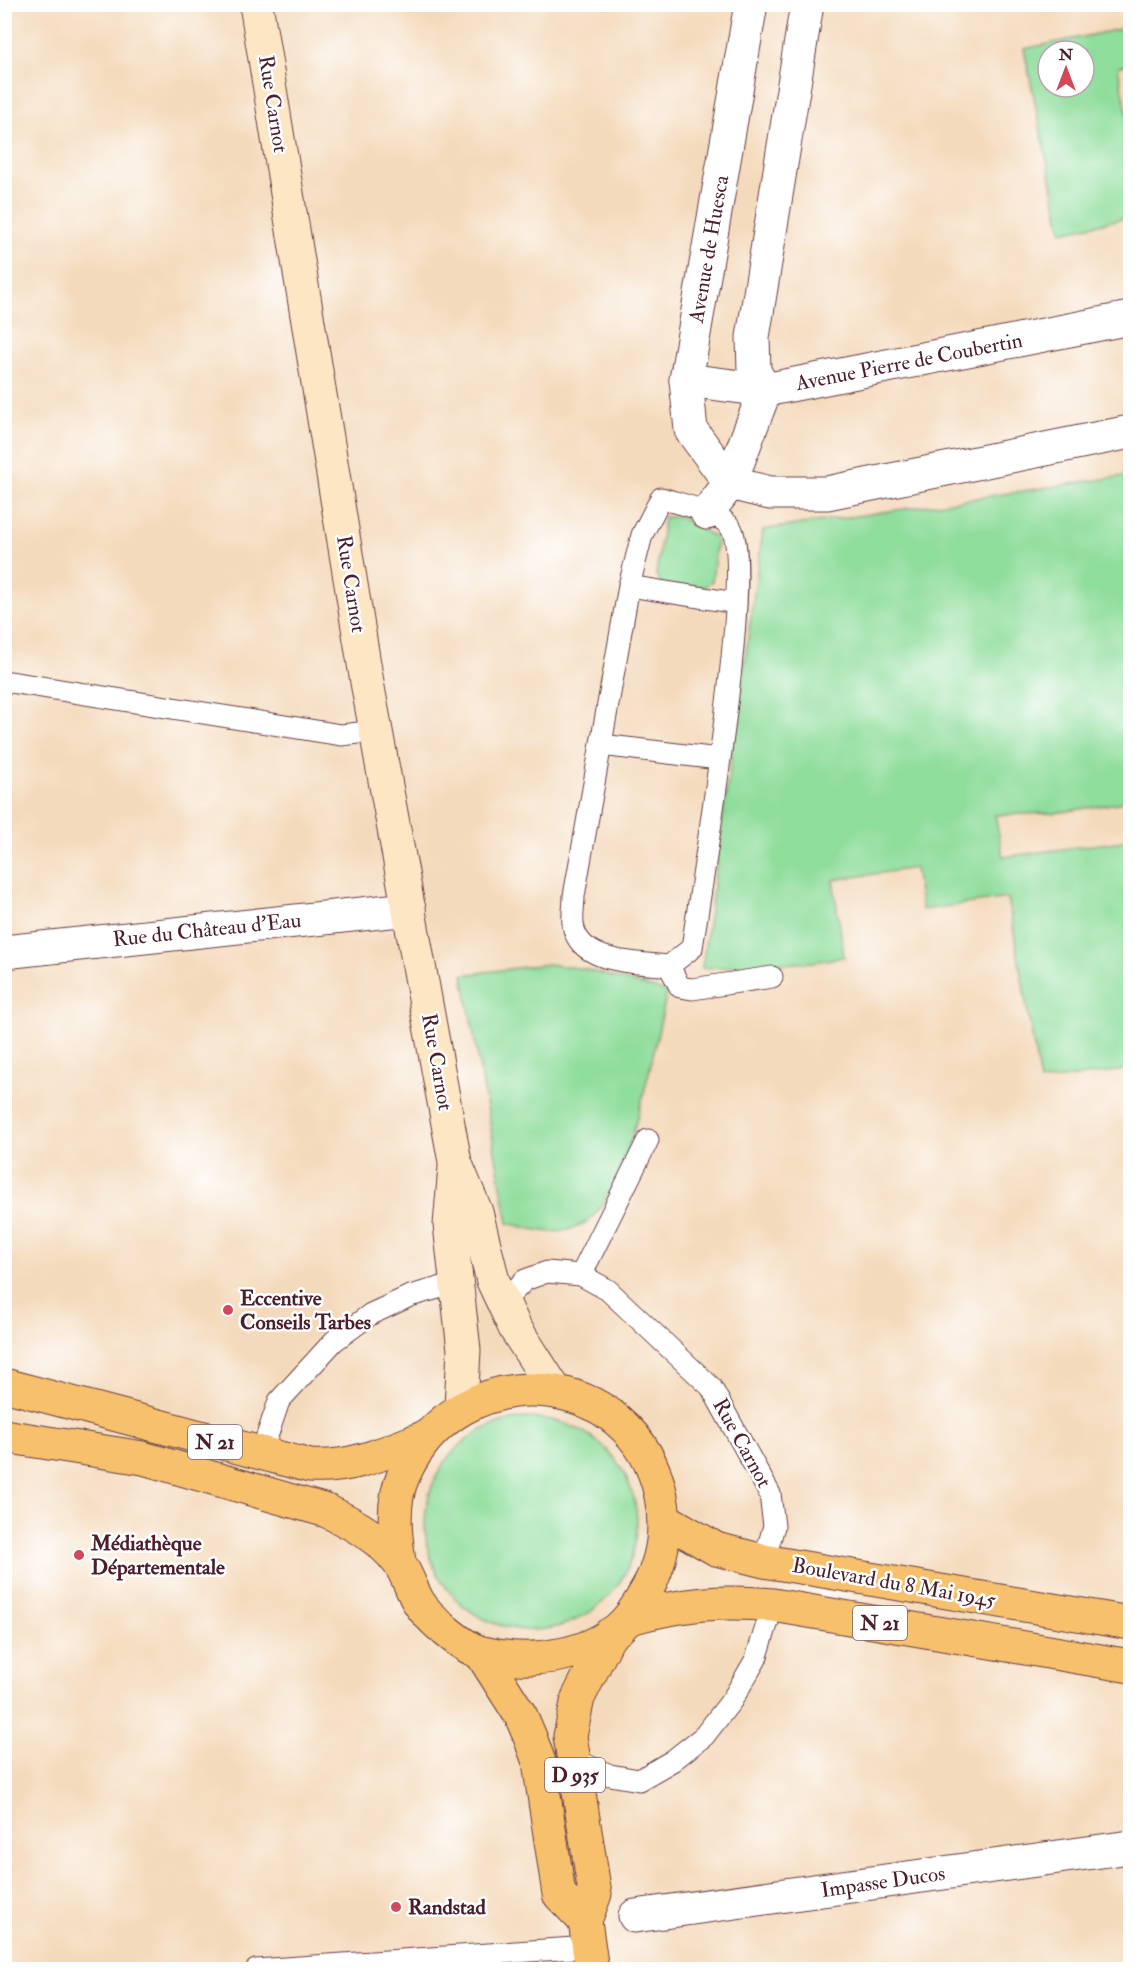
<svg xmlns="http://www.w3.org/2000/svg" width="1135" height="1974" font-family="'IM FELL Double Pica',serif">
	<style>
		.green { fill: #8fdd9b; stroke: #6c7e63; stroke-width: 1.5; fill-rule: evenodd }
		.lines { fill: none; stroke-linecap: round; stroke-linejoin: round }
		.lane-casing { stroke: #643b41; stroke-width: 23 }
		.street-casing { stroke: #643b41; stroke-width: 35 }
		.secondary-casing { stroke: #643b41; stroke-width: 35 }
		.primary-casing { stroke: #643b41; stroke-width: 35 }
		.lane { stroke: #fff; stroke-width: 21 }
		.street { stroke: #fff; stroke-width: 33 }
		.secondary { stroke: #fce6c4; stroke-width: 33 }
		.primary { stroke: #f7c06c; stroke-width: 33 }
		.poi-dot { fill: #d1495b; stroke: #fff; stroke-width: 2 }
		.labels { text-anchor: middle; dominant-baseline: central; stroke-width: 5; stroke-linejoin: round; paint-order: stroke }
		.shield { fill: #fff; stroke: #80626b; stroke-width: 1.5 }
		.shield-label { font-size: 20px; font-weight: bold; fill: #4a1f2b }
		.street-label { font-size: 21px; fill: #4a1f2b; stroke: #fff }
		.poi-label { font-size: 21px; font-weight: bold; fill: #4a1f2b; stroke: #fff; text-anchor: start }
	</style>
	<rect width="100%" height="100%" fill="#fff"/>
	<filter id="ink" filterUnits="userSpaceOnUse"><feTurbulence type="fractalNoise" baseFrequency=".0167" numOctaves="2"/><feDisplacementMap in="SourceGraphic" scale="12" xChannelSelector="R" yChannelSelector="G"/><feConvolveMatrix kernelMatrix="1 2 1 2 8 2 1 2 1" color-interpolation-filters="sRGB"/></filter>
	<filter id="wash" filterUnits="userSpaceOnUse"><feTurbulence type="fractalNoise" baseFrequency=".008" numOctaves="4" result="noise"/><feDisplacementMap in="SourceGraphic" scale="24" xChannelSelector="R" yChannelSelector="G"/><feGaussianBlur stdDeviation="1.35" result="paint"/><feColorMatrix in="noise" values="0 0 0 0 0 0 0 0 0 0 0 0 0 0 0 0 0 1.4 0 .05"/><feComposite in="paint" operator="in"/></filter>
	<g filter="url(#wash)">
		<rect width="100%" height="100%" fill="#f4dabc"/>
		<g class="green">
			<path d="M1130,27V64L1118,67L1130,129V217L1062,232L1024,49ZM1048,51H1084V87H1048Z"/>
			<polygon points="1130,475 1130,801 1055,813 995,815 1003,857 1130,840 1130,1069 1040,1082 1008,898 922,910 915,868 833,880 844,957 813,962 702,968 763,530"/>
			<polygon points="664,517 679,517 717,538 712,581 704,587 664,587 656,575"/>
			<path d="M548,964L584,969L667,992C655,1042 628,1200 583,1224C557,1238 534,1230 508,1223L463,975Z"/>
			<circle cx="531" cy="1524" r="106"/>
		</g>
	</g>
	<g filter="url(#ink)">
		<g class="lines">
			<g class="lane-casing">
				<g id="lane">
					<path d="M661,498C679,504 721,512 731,528C755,567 701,886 692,948L669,966C639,962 578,965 573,924C572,915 574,905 574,896L629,586L642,535Z"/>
					<polyline points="629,586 736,603"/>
					<polyline points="4,681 341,735 377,731"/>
					<polyline points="601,745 719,759"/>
					<polyline points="669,966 680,987 692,989 772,977"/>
					<polyline points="581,1275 648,1140"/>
					<polyline points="503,1302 525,1280 547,1272 581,1275 608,1290 711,1387 770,1494 774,1526 764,1561"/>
					<polyline points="261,1454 279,1401 334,1341 371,1314 410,1296 456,1283"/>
					<polyline points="572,1759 610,1775 639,1780 672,1761 704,1736 732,1700 756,1659 773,1605"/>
					<polyline points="256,1970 588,1947"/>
				</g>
			</g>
			<g class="street-casing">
				<g id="street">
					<polyline points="686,380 765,390 1130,318"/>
					<polyline points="765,390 754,371 753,337 807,4"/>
					<polyline points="730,483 691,430 686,380 751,4"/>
					<polyline points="730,483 770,493 827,493 1130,432"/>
					<polyline points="707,513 730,483 765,390"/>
					<polyline points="4,952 409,909"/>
					<polyline points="635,1916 1130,1847"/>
				</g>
			</g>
			<g class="secondary-casing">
				<g id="secondary">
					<polyline points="256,4 367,682 455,1162 476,1212 493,1281 503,1302 515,1328 556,1392"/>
					<polyline points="455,1167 450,1225 464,1350 461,1407"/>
				</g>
			</g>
			<g class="primary-casing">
				<g id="primary">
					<path d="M4,1385L310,1466C351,1469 387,1452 425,1437"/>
					<path d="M4,1436L143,1458L327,1511C352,1523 382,1539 399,1563C407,1574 411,1589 418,1601C428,1618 464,1649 483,1653C531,1665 599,1657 631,1615C658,1579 670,1541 661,1496C634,1365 459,1353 404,1474C391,1502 395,1533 399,1562"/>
					<polyline points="666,1520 716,1549 764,1561 1130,1623"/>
					<path d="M630,1618C680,1604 721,1600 773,1605L1130,1666"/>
					<polyline points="481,1653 521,1716 530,1737 539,1762 559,1894 585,1921"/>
					<polyline points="592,1970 585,1921 595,1894 570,1736 578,1698 610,1634"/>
				</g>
			</g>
			<use href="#lane" class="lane"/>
			<use href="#street" class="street"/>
			<use href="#secondary" class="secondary"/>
			<use href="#primary" class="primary"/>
		</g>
	</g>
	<g class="poi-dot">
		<circle cx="228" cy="1310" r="6"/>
		<circle cx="79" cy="1555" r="6"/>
		<circle cx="396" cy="1907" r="6"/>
	</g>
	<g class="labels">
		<g class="shield">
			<rect x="188" y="1425" width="54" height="34" rx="4.5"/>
			<rect x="853" y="1606" width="54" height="34" rx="4.5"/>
			<rect x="545" y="1758" width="60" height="34" rx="4.5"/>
		</g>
		<g class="shield-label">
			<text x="215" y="1442">N 21</text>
			<text x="880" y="1623">N 21</text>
			<text x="575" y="1775">D 935</text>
		</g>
		<g class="street-label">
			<text transform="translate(273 104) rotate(81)">Rue Carnot</text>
			<text transform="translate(709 249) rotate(-80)">Avenue de Huesca</text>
			<text transform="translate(909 362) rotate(-11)">Avenue Pierre de Coubertin</text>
			<text transform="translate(351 584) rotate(81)">Rue Carnot</text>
			<text transform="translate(207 930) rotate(-6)">Rue du Château d'Eau</text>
			<text transform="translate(437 1062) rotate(80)">Rue Carnot</text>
			<text transform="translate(742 1443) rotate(61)">Rue Carnot</text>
			<text transform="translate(894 1583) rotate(10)">Boulevard du 8 Mai 1945</text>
			<text transform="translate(883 1882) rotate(-8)">Impasse Ducos</text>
		</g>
		<g class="poi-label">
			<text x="240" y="1298">Eccentive<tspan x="240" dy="24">Conseils Tarbes</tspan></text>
			<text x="91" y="1543">Médiathèque<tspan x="91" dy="24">Départementale</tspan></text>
			<text x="408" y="1907">Randstad</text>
		</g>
	</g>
	<rect width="1135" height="1974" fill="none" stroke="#fff" stroke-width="24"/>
	<g transform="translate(1066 69)"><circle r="28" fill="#ffffff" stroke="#b7a5aa" stroke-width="1.5"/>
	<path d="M0-4.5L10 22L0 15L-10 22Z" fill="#d1495b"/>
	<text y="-9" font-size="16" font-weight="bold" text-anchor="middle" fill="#4a1f2b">N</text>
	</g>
</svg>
